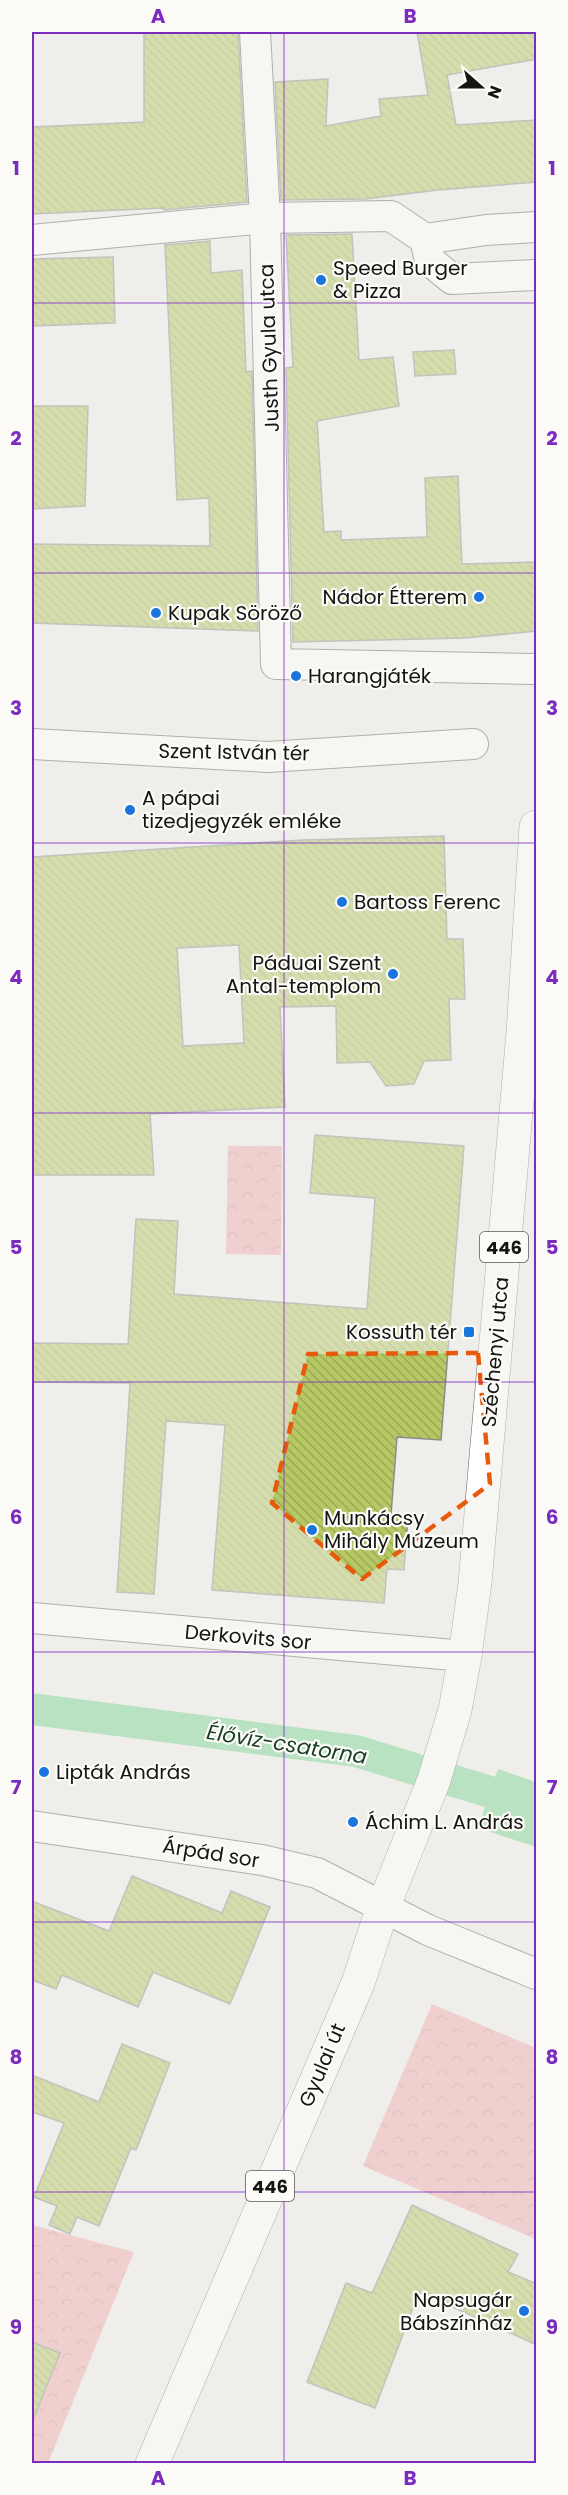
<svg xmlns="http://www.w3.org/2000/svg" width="568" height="2495" font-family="Poppins,sans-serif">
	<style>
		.park { fill: url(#park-crowns) }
		.water { fill: #75d392 }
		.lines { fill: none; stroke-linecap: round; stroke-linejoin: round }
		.canal { stroke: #75d392; stroke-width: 32 }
		.building { fill: url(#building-back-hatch); stroke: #8c8d8a; stroke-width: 1.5; fill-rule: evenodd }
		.minor-casing { stroke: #646360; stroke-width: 32 }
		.major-casing { stroke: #646360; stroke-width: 34 }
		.minor { stroke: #fff; stroke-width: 30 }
		.major { stroke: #fff; stroke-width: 33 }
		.marked { fill: none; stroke: #e8590c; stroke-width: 4.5; stroke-dasharray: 12 8; stroke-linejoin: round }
		.grid { fill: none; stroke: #7b2cbf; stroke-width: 1.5; stroke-opacity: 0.55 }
		.poi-dot { fill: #1974dd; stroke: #fdfbf8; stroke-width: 2 }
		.labels { text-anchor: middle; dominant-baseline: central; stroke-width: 4.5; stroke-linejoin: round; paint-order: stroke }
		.shield { fill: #fdfbf8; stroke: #5a5958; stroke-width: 1.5 }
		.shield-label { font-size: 18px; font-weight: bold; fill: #141413 }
		.poi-label { font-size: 20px; fill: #141413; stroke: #fdfbf8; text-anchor: start }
		.street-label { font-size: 20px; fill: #141413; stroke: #fdfbf8 }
		.water-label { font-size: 21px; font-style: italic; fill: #173e25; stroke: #fdfbf8 }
		.neatline { fill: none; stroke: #7b2cbf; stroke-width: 2 }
		.grid-label { font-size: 20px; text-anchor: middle; font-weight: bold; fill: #7b2cbf }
	</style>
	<defs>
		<pattern id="park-crowns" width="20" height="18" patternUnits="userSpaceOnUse" patternTransform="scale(1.5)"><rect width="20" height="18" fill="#efabaf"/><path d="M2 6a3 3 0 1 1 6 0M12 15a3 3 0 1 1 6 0" fill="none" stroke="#cc9296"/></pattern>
		<pattern id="building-back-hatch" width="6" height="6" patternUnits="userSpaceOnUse" patternTransform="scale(1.5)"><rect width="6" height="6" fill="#b6c863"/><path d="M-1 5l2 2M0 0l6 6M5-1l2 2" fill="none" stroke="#9cab55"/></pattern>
	</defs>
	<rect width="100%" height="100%" fill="#efeeea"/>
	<g class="park">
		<polygon points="228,1146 282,1146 281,1255 226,1254"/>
		<polygon points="432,2004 536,2048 536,2239 363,2166"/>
		<polygon points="32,2225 134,2252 48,2463 32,2463"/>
	</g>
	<polygon class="water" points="498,1769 536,1782 536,1847 478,1828"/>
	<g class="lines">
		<polyline class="canal" points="32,1709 356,1751 536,1806"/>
	</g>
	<g class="building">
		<polygon points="144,32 238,32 247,202 164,210 164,208 32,214 32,127 144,122"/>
		<polygon points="417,32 537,32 537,59 447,75 456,125 537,120 537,182 438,190 366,199 281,200 275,82 328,79 326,126 381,116 379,99 428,95"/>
		<polygon points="352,234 359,360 393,357 399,406 317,421 324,532 341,531 341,540 427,537 425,478 458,476 462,564 537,562 537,631 465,638 293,642 286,368 293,367 286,235"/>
		<polygon points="210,241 211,273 242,270 246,372 252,371 258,631 32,623 32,544 210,546 209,498 177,500 165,245"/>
		<polygon points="113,257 115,323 32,326 32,259"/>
		<polygon points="454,350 456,374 415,376 413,352"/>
		<polygon points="32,406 88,406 85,506 32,509"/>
		<path d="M444,836L447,939H463L465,999H449L451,1060L424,1061L414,1084L386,1086L370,1062L337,1063L336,1006L280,1007L285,1107L150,1114L154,1175H32V857L303,840ZM239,945L244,1043L183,1046L177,948Z"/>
		<polygon points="315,1135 464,1146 441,1440 397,1437 391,1515 408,1516 404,1570 387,1569 384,1603 212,1590 225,1425 166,1421 154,1594 117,1592 130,1383 32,1382 32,1343 128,1344 136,1219 178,1221 174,1294 367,1309 375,1198 310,1193"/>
		<polygon points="132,1876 222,1913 231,1891 270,1907 230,2004 153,1972 138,2007 62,1975 56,1989 32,1980 32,1901 109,1931"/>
		<polygon points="122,2044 170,2063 136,2150 131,2148 99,2226 77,2217 70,2234 49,2225 57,2206 34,2197 64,2123 32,2112 32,2075 99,2102"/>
		<polygon points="412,2205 518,2254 508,2272 537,2284 537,2345 419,2292 375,2408 307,2382 346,2283 372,2293"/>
		<polygon points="32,2342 60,2353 33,2420 32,2420"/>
	</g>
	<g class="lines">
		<g class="minor-casing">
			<g id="minor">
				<polyline points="255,32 265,218 276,664 536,669"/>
				<polyline points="425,239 430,261 452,279 536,275"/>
				<polyline points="32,240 265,218 391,216 425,239 486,230 536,227"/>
				<polyline points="32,744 268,757 473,744"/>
				<polyline points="32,1618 465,1656"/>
				<polyline points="32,1826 262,1860 317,1873 428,1930 536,1974"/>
			</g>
		</g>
		<g class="major-casing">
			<polyline id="major" points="152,2464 358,1983 383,1907 434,1780 455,1710 465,1656 475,1583 523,1032 536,827"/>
		</g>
		<use href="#minor" class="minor"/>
		<use href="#major" class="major"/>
	</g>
	<path d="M0 0H568V2495H0ZM478,1353L490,1484L362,1579L272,1503L308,1354Z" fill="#efeeea" fill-opacity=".55" fill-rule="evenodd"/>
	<path class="marked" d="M478,1353L490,1484L362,1579L272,1503L308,1354Z"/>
	<path class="grid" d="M284,32V2464M32,303H536M32,573H536M32,843H536M32,1113H536M32,1382H536M32,1652H536M32,1922H536M32,2192H536"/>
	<g class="poi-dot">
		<circle cx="321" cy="280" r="6"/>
		<circle cx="479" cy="597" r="6"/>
		<circle cx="156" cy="613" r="6"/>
		<circle cx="296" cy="676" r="6"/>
		<circle cx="130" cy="810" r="6"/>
		<circle cx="342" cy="902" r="6"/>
		<circle cx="393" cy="974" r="6"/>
		<rect x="463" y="1326" width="12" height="12" rx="3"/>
		<circle cx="312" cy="1530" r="6"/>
		<circle cx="44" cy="1772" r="6"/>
		<circle cx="353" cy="1822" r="6"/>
		<circle cx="524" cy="2311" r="6"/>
	</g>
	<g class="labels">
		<g class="shield">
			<rect x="480" y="1232" width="48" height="30" rx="4.5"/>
			<rect x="246" y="2171" width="48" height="30" rx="4.5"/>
		</g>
		<g class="shield-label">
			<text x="504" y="1247">446</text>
			<text x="270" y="2186">446</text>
		</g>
		<g class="poi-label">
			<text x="333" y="268">Speed Burger<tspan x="333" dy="23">&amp; Pizza</tspan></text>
			<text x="467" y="597" text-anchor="end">Nádor Étterem</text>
			<text x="168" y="613">Kupak Söröző</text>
			<text x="308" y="676">Harangjáték</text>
			<text x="142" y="798">A pápai<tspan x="142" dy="23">tizedjegyzék emléke</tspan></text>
			<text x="354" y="902">Bartoss Ferenc</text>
			<text x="381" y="963" text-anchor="end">Páduai Szent<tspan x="381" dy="23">Antal-templom</tspan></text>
			<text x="457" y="1332" text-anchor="end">Kossuth tér</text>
			<text x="324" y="1518">Munkácsy<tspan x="324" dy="23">Mihály Múzeum</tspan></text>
			<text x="56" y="1772">Lipták András</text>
			<text x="365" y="1822">Áchim L. András</text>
			<text x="512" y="2300" text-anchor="end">Napsugár<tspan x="512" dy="23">Bábszínház</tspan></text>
		</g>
		<g class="street-label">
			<text transform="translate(269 348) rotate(-92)">Justh Gyula utca</text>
			<text transform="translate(234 752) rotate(1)">Szent István tér</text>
			<text transform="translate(495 1352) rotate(-85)">Széchenyi utca</text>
			<text transform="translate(248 1637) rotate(5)">Derkovits sor</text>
			<text transform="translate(211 1853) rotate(9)">Árpád sor</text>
			<text transform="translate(322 2065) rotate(-67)">Gyulai út</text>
		</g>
		<g class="water-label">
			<text transform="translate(287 1744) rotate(9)">Élővíz-csatorna</text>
		</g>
	</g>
	<rect width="568" height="2495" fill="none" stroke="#fdfbf8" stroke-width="66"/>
	<g transform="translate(481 87) rotate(111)" stroke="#fdfbf8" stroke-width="4.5" paint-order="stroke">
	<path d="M0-4.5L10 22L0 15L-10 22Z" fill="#141413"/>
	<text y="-9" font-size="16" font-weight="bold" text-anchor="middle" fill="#141413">N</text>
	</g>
	<rect x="33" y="33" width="502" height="2429" class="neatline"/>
	<g class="grid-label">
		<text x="158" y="23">A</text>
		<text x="410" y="23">B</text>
		<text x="16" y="175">1</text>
		<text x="552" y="175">1</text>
		<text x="16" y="445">2</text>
		<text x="552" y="445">2</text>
		<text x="16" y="715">3</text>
		<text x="552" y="715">3</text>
		<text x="16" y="984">4</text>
		<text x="552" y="984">4</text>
		<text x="16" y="1254">5</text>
		<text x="552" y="1254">5</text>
		<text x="16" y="1524">6</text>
		<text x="552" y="1524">6</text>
		<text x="16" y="1794">7</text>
		<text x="552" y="1794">7</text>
		<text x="16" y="2064">8</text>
		<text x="552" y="2064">8</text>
		<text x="16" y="2334">9</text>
		<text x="552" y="2334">9</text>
		<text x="158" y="2485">A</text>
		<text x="410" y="2485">B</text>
	</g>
</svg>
